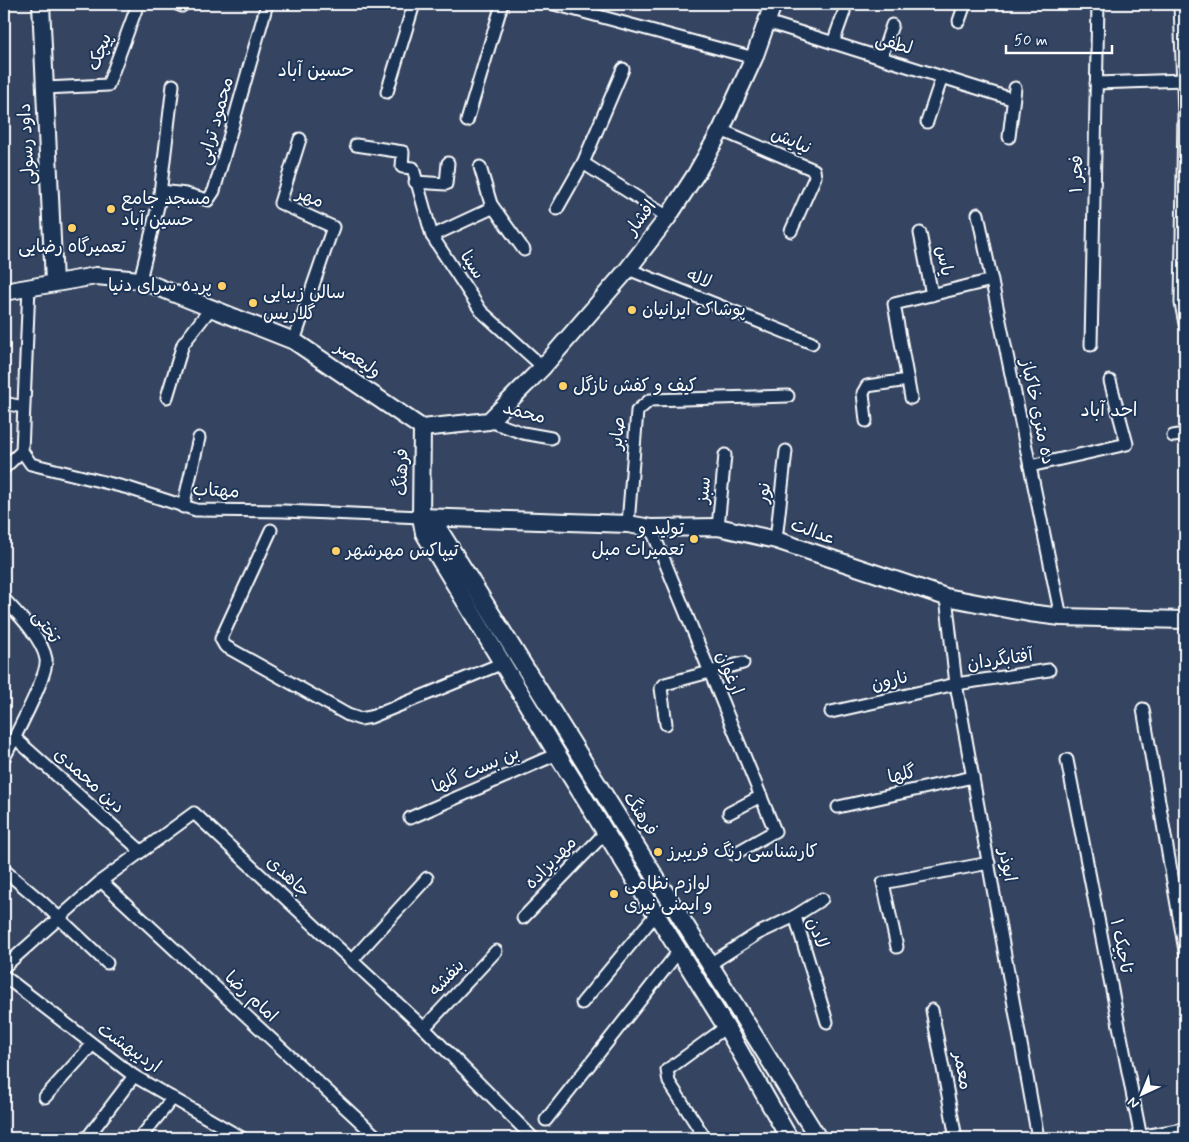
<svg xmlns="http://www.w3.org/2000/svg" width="1189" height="1142" font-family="Mynerve,'Playpen Sans Arabic',sans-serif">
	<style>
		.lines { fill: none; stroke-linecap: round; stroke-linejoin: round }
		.street-casing { stroke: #fff; stroke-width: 15 }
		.secondary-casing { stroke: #fff; stroke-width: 20 }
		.street { stroke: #1d3557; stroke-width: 11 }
		.secondary { stroke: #1d3557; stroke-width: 16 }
		.poi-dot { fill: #ffd166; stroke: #1d3557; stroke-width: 2 }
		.labels { text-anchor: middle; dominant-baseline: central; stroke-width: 4; stroke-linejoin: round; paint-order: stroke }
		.street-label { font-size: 18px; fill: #fff; stroke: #1d3557 }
		.poi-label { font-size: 18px; fill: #fff; stroke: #1d3557; text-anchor: start }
		.neighbourhood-label { font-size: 19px; fill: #fff; stroke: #1d3557 }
	</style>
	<rect width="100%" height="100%" fill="#354461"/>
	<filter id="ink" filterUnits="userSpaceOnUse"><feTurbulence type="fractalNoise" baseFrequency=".02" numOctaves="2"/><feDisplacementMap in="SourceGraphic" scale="10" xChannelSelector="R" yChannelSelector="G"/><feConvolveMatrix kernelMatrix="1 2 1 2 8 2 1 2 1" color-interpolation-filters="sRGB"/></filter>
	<g filter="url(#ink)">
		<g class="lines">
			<g class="street-casing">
				<g id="street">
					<polyline points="177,4 182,6 183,4"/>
					<polyline points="554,4 754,58"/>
					<polyline points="1180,4 1184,114 1181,303 1185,324"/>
					<polyline points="959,21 965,4"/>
					<polyline points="767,22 1012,99"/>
					<polyline points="833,43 844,12"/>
					<polyline points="881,58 892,25"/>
					<polyline points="1096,83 1185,80"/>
					<polyline points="45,88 108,85 138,4"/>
					<polyline points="387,92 414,4"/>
					<polyline points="467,121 502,4"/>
					<polyline points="927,122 942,77"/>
					<polyline points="721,130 814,170 815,177 791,231"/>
					<polyline points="1009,137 1015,88"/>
					<polyline points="356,145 403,152 402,167 413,168 432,236 481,311 543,367"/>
					<polyline points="583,163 668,217"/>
					<polyline points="415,182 446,184 448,163"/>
					<polyline points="161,191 186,194 208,200 214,191 267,4"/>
					<polyline points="491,204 524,250"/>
					<polyline points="557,209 583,163 623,69"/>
					<polyline points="978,214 1061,617"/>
					<polyline points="920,233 932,295"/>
					<polyline points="432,236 490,209 491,204 480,167"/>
					<polyline points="628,269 812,343"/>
					<polyline points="140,280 159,202 173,85"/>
					<polyline points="29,287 22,451 31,464 128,488 196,510 284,511 421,517"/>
					<polyline points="294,341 333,227 280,203 300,139"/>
					<polyline points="1091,345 1098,4"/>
					<polyline points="167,397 183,344 211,308"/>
					<polyline points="911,398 894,304 992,280"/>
					<polyline points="4,403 23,407"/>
					<polyline points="489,421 523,433 551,438"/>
					<polyline points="866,421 863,393 867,386 908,380"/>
					<polyline points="1173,436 1185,434"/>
					<polyline points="1030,466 1127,444 1110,381"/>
					<polyline points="4,468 22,451"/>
					<polyline points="183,507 199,438"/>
					<polyline points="628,524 637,411 650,400 788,396"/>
					<polyline points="718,527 725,455"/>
					<polyline points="651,528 775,831 734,854"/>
					<polyline points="271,530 221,639 225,646 348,715 360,719 371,717 503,663"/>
					<polyline points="776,540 786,451"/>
					<polyline points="946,597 956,684 1038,1138"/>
					<path d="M4,599C18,614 42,638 46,659C49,674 12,742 4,758"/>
					<polyline points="1143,709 1185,951"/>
					<polyline points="831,712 956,684 1049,670"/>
					<polyline points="666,724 661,688 665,684 743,663"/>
					<polyline points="15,738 141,851"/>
					<polyline points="1067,760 1141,1138"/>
					<polyline points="838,807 973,777"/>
					<polyline points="729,813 761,796"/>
					<polyline points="410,818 557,754"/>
					<polyline points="4,870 42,902 107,963"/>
					<polyline points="101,881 378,1138"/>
					<polyline points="795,916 822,899"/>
					<polyline points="523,918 605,833"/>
					<polyline points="897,947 883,883 989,863"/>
					<polyline points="352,960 427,878"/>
					<polyline points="710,964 757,934 795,916 827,1022"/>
					<polyline points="4,967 101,881 194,813 424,1028 533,1138"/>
					<polyline points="4,976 134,1076 242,1138"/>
					<polyline points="582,1003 656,914"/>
					<polyline points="932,1010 956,1138"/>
					<polyline points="424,1028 496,951"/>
					<polyline points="45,1097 92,1045"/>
					<polyline points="546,1120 679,951"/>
					<polyline points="87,1138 134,1076"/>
					<polyline points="140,1138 173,1098"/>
					<polyline points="705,1138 669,1082 667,1070 726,1027"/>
				</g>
			</g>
			<g class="secondary-casing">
				<g id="secondary">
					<polyline points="41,4 54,282"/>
					<polyline points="4,292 96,276 140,280 294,341 422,428 489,421 543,367 628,269 668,217 696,174 721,130 754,58 773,4"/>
					<polyline points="422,428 421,517 424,533 557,754 726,1027 789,1138"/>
					<polyline points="421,517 628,524 651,528 718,527 776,540 946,597 1029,613 1061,617 1185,620"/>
					<polyline points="421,517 438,528 818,1138"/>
					<polyline points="1146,1138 1185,1131"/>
				</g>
			</g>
			<use href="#street" class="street"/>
			<use href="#secondary" class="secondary"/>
		</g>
	</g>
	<g class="poi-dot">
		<circle cx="111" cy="209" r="5"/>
		<circle cx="72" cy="228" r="5"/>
		<circle cx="222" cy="286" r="5"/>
		<circle cx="253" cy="303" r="5"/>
		<circle cx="632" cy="310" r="5"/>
		<circle cx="563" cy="386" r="5"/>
		<circle cx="694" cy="539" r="5"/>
		<circle cx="336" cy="551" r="5"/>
		<circle cx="658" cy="852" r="5"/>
		<circle cx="614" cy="894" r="5"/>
	</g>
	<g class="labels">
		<g class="street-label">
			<text transform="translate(894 44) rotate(17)">لطفی</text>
			<text transform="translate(100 52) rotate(-68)">پیچک</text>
			<text transform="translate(216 121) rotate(-74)">محمود ترابی</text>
			<text transform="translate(791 141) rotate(24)">نیایش</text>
			<text transform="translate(27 144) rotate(-93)">داود رسولی</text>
			<text transform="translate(1077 174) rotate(-89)">فجر ۱</text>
			<text transform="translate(310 198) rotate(22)">مهر</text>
			<text transform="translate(641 218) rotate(-53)">افشار</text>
			<text transform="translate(944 261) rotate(79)">یاس</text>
			<text transform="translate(472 265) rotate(57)">سینا</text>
			<text transform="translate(699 279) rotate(22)">لاله</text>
			<text transform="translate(358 360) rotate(34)">ولیعصر</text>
			<text transform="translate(1037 412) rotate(78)">ده متری خاکباز</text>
			<text transform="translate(524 413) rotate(15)">محمد</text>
			<text transform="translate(618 433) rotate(-84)">صابر</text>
			<text transform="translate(402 472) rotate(-89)">فرهنگ</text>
			<text transform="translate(704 490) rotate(-85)">سبز</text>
			<text transform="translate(216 491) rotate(3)">مهتاب</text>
			<text transform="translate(764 493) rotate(-83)">نور</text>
			<text transform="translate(813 532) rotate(20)">عدالت</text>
			<text transform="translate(46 627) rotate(57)">تختی</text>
			<text transform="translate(1000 660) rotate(-8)">آفتابگردان</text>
			<text transform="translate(729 673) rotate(68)">ارغوان</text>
			<text transform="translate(890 681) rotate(-13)">نارون</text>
			<text transform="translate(476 770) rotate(-23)">بن بست گلها</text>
			<text transform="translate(902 775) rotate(-13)">گلها</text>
			<text transform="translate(89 781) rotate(42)">دین محمدی</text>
			<text transform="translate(640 814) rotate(58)">فرهنگ</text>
			<text transform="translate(551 863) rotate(-46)">مهدیزاده</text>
			<text transform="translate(1007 865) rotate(80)">ابوذر</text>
			<text transform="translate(288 877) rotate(43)">جاهدی</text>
			<text transform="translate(817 933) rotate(69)">لادن</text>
			<text transform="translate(1121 946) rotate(79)">تاجیک ۱</text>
			<text transform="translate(447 978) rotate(-47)">بنفشه</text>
			<text transform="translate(251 997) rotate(43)">امام رضا</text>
			<text transform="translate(129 1048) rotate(35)">اردیبهشت</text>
			<text transform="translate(962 1071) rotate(80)">معمر</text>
		</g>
		<g class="poi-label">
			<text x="121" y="199">مسجد جامع<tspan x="121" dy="21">حسین آباد</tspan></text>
			<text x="72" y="247" text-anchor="middle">تعمیرگاه رضایی</text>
			<text x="212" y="286" text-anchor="end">پرده سرای دنیا</text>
			<text x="263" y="293">سالن زیبایی<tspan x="263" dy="21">گلاریس</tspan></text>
			<text x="642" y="310">پوشاک ایرانیان</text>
			<text x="573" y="386">کیف و کفش نازگل</text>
			<text x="684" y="529" text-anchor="end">تولید و<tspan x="684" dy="21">تعمیرات مبل</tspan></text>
			<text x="346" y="551">تیپاکس مهرشهر</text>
			<text x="668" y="852">کارشناسی رنگ فریبرز</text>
			<text x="624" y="884">لوازم نظامی<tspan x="624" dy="21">و ایمنی نیری</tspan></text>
		</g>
		<g class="neighbourhood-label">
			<text x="316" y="70">حسین آباد</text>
			<text x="1109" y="410">احد آباد</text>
		</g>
	</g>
	<rect width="1189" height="1142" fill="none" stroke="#1d3557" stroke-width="20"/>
	<rect x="10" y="10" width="1169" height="1122" fill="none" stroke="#fff" stroke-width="2" filter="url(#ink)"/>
	<g transform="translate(1142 1094) rotate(224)" stroke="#1d3557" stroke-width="4" paint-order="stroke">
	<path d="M0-4L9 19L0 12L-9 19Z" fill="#ffffff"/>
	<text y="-8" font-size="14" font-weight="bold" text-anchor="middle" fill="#ffffff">N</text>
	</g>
	<path d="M1006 45v8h106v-8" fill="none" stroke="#ffffff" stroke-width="2.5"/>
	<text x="1014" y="45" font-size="15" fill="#ffffff" stroke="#1d3557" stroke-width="4" paint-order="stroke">50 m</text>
</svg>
